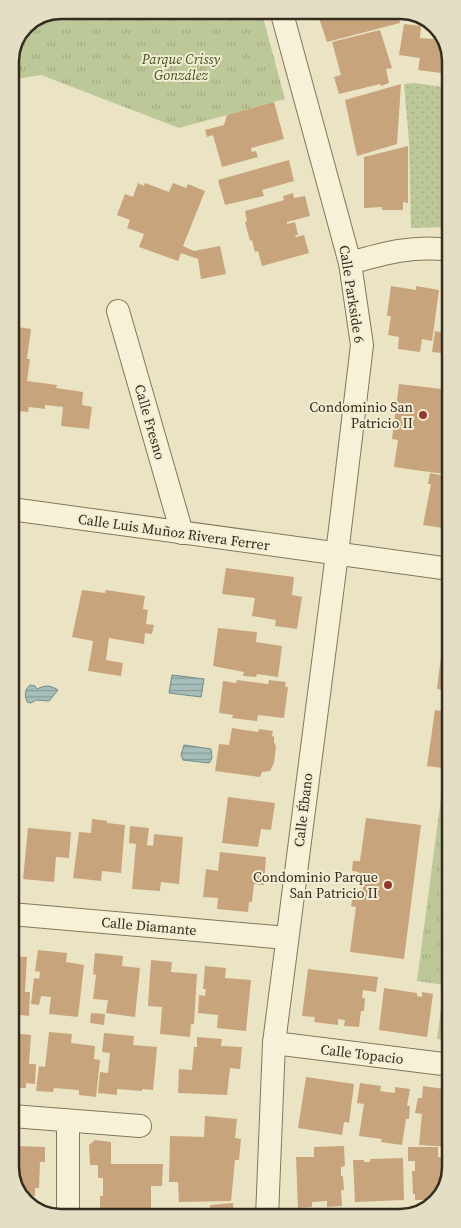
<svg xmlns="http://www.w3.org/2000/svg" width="461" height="1228" font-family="'Source Serif 4',serif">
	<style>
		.grass { fill: url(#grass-dots) }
		.park { fill: url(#park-tufts) }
		.water { fill: url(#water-rules); stroke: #6d8c88 }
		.building { fill: #c7a47c }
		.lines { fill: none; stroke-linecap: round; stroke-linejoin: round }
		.minor-casing { stroke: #84765c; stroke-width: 24 }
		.minor { stroke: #f6f1d7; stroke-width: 22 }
		.poi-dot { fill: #90392f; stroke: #f3edd3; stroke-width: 2 }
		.labels { text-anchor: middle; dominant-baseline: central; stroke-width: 4; stroke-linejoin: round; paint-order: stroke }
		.park-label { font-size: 14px; font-style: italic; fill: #415126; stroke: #f3edd3 }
		.street-label { font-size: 14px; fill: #352c1f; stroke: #f3edd3 }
		.poi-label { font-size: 14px; fill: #352c1f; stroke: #f3edd3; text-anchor: end }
		.rim { fill: none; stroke: #352c1f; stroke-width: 2.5 }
	</style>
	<defs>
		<pattern id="grass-dots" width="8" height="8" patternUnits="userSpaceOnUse" patternTransform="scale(1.25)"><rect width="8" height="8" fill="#bdc899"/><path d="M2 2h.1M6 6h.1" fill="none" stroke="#a3ac83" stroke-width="1.8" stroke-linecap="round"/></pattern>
		<pattern id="park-tufts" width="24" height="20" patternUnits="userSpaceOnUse" patternTransform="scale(1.25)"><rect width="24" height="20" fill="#bdc899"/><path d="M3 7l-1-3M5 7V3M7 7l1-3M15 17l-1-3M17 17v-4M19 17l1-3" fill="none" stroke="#a3ac83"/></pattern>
		<pattern id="water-rules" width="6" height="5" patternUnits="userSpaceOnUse" patternTransform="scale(1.25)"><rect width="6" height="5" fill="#a6beba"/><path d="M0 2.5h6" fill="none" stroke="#889b97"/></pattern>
	</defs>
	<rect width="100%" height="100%" fill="#ebe4c4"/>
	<polygon class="grass" points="416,83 449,88 449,222 447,227 411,228 409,142 404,84"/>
	<g class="park">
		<polygon points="61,10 261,10 285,99 179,128 41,75 10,80 10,58 25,25"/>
		<polygon points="442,790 450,791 451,1041 437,1039 444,985 417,981"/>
	</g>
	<g class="water">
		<polygon points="172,675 204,679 201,697 169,693"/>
		<path d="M30,685L35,686L37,689C45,685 50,685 58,690L49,701L36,700L31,703L27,702C24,694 25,690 30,685Z"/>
		<polygon points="184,745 211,749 212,758 209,763 183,760 181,755"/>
	</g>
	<g class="building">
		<polygon points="61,10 74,10 70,14 48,16"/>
		<polygon points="314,10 399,10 400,23 327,42 319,18 316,19"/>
		<polygon points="427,20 433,22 437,28 426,27"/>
		<polygon points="404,24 421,26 420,38 433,39 433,36 442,37 449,48 449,74 418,70 420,58 399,55"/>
		<polygon points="380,30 392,68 386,69 389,83 381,86 380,84 339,94 334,77 341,75 332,42"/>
		<polygon points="401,84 397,144 357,156 345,100"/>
		<polygon points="274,102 284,139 251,148 252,152 256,151 258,157 222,167 213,135 207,137 205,130 224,125 227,115"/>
		<polygon points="408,146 408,203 403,202 403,210 382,210 382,207 364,208 364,157"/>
		<polygon points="289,160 294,181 262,190 264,196 225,205 218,180"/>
		<polygon points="138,183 144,186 145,183 169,192 173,183 186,188 188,184 205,191 183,246 194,251 220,246 226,274 201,279 198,259 181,253 178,261 139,247 144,234 127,228 130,220 117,215 125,194 133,197"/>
		<polygon points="293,193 294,198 305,196 310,216 287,222 287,224 295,222 298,235 295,235 296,237 304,235 309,253 262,266 258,251 255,252 252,240 250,241 245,222 247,221 245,211 284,200 283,196"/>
		<polygon points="391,286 416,290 416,286 439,290 432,341 422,339 420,352 398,349 399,337 388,335 391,316 387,316"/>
		<polygon points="445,286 450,287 450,328 441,328"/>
		<polygon points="18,327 31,329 27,359 30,359 27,381 57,385 56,388 83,392 82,405 92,407 89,429 61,426 63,407 45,405 45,409 29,407 28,412 19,411 18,421 11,421 11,338 16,339"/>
		<polygon points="435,331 444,333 441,353 432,352"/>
		<polygon points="399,384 450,390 450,450 448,449 444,474 394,467 398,440 392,439"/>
		<polygon points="447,466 450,467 450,529 423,525 431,484 428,484 430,473 445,476"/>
		<polygon points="226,568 294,577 292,595 302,597 297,629 275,626 276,620 252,616 255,598 222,594"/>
		<polygon points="82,590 105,593 106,590 145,596 143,609 148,610 146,624 154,625 152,634 145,633 144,644 109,638 106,660 123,663 121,676 88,671 93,641 72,637"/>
		<polygon points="218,628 257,632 256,642 282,646 278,677 257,674 256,677 243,676 244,672 213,666"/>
		<polygon points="444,633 450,634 450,691 437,689"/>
		<polygon points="237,680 268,684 269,680 286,682 285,687 288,687 284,718 258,715 257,721 232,718 233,715 219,713 223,681 236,683"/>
		<polygon points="446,696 450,697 450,769 427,766 435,710 441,711 442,702 445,702"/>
		<polygon points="232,728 258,732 259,729 273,731 272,736 274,737 274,742 276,747 274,763 270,771 262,772 260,777 215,771 219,744 229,745"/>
		<polygon points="228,797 275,803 271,830 261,829 258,847 222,843"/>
		<polygon points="11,805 15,805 15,810 20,810 15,872 11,872"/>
		<polygon points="366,818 421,825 404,959 350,952 356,907 351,906 353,894 362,895 364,876 359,875 359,872 352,871 353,861 360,861"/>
		<polygon points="92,819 107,821 107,823 125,825 121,873 102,871 101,881 73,878 79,832 91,833"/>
		<polygon points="130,826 149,828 147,845 153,846 154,834 183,837 179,884 161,882 160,891 132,889 136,844 129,843"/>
		<polygon points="28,828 71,832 69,858 56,857 54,882 23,879"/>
		<polygon points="220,852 266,857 264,885 254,884 252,902 249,902 248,912 217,909 218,898 203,897 206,869 218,871"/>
		<polygon points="38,950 67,953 66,962 84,965 78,1017 49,1014 51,997 41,996 39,1005 31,1004 34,978 39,979 40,972 35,971"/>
		<polygon points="95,953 123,956 122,966 140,968 135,1017 106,1013 108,1000 93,999 96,975 93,974"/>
		<polygon points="11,956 27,957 25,992 30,992 29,1016 12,1014"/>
		<polygon points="151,960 172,962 171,972 197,974 194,1024 191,1024 190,1037 160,1034 162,1007 148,1006"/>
		<polygon points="205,966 226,968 225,978 251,980 246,1031 217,1028 218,1015 198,1013 199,995 205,996 206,989 203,989"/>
		<polygon points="308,969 378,977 376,992 363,990 362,998 365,998 364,1011 361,1011 359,1027 344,1026 345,1020 338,1019 338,1025 314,1022 315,1017 302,1016"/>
		<polygon points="384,988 417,993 417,996 422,997 422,992 433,994 427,1037 379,1030"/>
		<polygon points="91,1013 105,1014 104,1025 90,1023"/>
		<polygon points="49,1032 72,1034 71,1043 95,1046 94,1059 100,1060 96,1097 79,1095 79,1090 66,1089 54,1088 53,1092 36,1091 39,1066 45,1067"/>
		<polygon points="12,1033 31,1035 29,1064 36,1064 35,1084 26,1083 26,1088 12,1088"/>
		<polygon points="104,1033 134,1036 133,1045 157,1047 153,1090 142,1089 142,1091 117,1089 117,1095 98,1093 100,1072 108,1073 110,1053 102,1052"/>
		<polygon points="197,1037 222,1039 221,1046 242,1047 240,1069 230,1068 227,1095 178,1093 179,1069 192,1070 194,1047 197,1047"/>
		<polygon points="306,1077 354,1084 349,1123 344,1122 342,1135 298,1128"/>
		<polygon points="360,1083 381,1086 380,1091 387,1092 395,1093 395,1087 410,1089 407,1106 410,1106 409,1119 406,1119 402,1145 381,1142 382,1139 359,1136 364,1104 357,1103"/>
		<polygon points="423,1086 451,1090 451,1147 419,1145 422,1114 415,1113 418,1098 422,1098"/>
		<polygon points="205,1116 237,1119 235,1138 241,1139 239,1160 235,1160 231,1201 179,1202 178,1182 169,1182 170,1136 204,1137"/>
		<polygon points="95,1140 111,1142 111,1164 163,1164 162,1186 151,1186 151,1208 100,1209 100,1196 103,1196 103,1178 98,1178 98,1165 90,1165 89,1145"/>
		<polygon points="12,1146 45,1147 45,1162 40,1162 39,1188 35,1188 35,1196 22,1195 12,1180"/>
		<polygon points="344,1146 345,1166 341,1167 341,1176 343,1176 344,1190 341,1190 342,1206 327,1207 327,1201 312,1202 312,1207 298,1208 296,1157 314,1157 314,1147"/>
		<polygon points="408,1147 438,1147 438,1157 451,1157 451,1167 442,1194 432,1194 432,1200 415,1200 415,1194 413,1194 412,1171 415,1171 415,1161 408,1161"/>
		<polygon points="403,1158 404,1200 355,1202 353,1160 364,1160 364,1162 370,1162 370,1159"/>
		<polygon points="233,1203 234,1217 211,1217 210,1205"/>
		<polygon points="45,1205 46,1213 31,1208 31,1206"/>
	</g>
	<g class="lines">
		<g class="minor-casing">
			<g id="minor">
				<path d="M350,263C385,253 413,245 450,250"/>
				<polyline points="118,311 182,533"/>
				<polyline points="11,509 450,569"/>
				<polyline points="11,914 287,938"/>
				<polyline points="274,1043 451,1065"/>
				<polyline points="12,1116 140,1126"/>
				<polyline points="68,1121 68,1218"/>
				<polyline points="267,1217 274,1043 337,554 362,345 350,263 281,10"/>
			</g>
		</g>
		<use href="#minor" class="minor"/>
	</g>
	<g class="poi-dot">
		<circle cx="423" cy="415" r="5"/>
		<circle cx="388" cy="885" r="5"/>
	</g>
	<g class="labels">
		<g class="park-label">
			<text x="181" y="59">Parque Crissy<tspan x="181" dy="16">González</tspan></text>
		</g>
		<g class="street-label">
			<text transform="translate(352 294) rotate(81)">Calle Parkside 6</text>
			<text transform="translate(150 422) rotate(74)">Calle Fresno</text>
			<text transform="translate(174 532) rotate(8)">Calle Luis Muñoz Rivera Ferrer</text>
			<text transform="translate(303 810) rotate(-83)">Calle Ébano</text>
			<text transform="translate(149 926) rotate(5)">Calle Diamante</text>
			<text transform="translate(362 1054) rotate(7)">Calle Topacio</text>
		</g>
		<g class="poi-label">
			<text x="413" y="407">Condominio San<tspan x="413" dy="16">Patricio II</tspan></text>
			<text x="378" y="877">Condominio Parque<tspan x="378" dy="16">San Patricio II</tspan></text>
		</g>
	</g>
	<path d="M0 0H461V1228H0ZM61 19H400A42 42 0 0 1 442 61V1167A42 42 0 0 1 400 1209H61A42 42 0 0 1 19 1167V61A42 42 0 0 1 61 19Z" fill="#e4dec5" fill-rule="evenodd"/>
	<path class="rim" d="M61 19H400A42 42 0 0 1 442 61V1167A42 42 0 0 1 400 1209H61A42 42 0 0 1 19 1167V61A42 42 0 0 1 61 19Z"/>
</svg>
